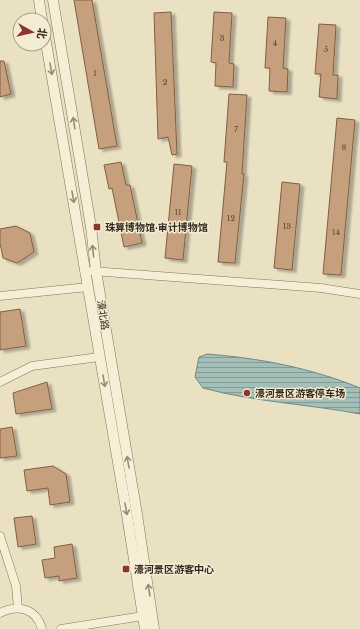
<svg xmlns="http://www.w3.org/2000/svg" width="360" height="629" font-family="'Libre Baskerville','Noto Sans SC',serif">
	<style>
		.water { fill: url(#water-rules); stroke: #6c8b85 }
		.building { fill: #c69f7b; stroke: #815f42; filter: url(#shadow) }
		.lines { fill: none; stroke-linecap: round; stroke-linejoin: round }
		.minor-casing { stroke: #83735b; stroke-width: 9 }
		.tertiary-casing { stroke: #83735b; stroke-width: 11 }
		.minor { stroke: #f6eed5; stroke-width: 8 }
		.tertiary { stroke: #f6eed5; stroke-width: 10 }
		.oneway { stroke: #958c7a }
		.poi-dot { fill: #8e352f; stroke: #f3ebd2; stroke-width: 1.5 }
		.labels { text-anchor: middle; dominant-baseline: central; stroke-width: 3; stroke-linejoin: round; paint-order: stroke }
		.number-label { font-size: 8px; fill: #584735 }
		.poi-label { font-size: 10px; font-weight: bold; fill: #342a1e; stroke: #f3ebd2; text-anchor: start }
		.street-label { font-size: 10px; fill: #342a1e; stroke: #f3ebd2 }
	</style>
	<defs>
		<pattern id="water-rules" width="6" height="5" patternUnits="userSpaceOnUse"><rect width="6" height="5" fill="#a4beb8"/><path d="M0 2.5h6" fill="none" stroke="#869b95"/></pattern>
		<filter id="shadow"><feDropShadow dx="4" dy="2.5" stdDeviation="1" flood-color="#0004"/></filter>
	</defs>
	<rect width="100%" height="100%" fill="#eae1c3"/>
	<path class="water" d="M207,354C259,358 311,368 360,388V414C308,404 254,402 203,388L195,377L199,357Z"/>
	<g class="building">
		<polygon points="74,0 92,0 117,146 99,149"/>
		<polygon points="171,12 177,154 172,155 168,137 158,139 154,13"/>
		<polygon points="214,12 232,13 229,63 234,64 233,87 215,86 216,63 211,62"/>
		<polygon points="268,17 286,18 283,68 288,69 287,92 269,91 270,68 265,68"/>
		<polygon points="319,24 336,25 333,75 338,75 337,99 319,97 321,74 315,74"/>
		<polygon points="0,61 4,61 11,94 0,97"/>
		<polygon points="229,94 247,95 242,174 244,174 235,263 218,262 227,162 224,162"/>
		<polygon points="337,118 355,120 341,275 323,274"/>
		<polygon points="121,162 126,185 130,185 142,243 124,247 112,188 109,189 104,165"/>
		<polygon points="174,164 192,166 183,260 165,258"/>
		<polygon points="282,182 300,184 292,270 274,268"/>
		<polygon points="16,226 30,233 34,252 17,263 3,258 0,243 0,229"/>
		<polygon points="20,309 26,346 0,350 0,312"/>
		<polygon points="47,382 52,409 16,414 13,393"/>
		<polygon points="12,427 17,456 0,458 0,429"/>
		<polygon points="53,466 66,474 70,502 50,505 48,488 27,491 24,470"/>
		<polygon points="32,516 36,544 18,547 14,518"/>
		<polygon points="72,544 77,578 59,581 59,576 45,578 42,560 55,558 54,547"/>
	</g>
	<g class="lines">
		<g class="minor-casing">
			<g id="minor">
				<polyline points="92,271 321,288 360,294"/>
				<polyline points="0,296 88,287"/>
				<polyline points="0,382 32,366 99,357"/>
				<polyline points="0,536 16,586 18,608"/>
				<path d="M0,613C18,604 36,608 42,629"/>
				<polyline points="61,629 143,616"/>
			</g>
		</g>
		<g class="tertiary-casing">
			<g id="tertiary">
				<polyline points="39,0 42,20"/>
				<polyline points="53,0 91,227 96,271 137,514 154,629"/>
				<polyline points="44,31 127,515 145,629"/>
			</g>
		</g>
		<use href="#minor" class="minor"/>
		<use href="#tertiary" class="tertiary"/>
	</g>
	<defs><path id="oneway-shaft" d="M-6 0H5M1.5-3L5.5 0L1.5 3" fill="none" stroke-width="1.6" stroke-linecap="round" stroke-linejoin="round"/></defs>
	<g class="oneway">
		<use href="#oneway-shaft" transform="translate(51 69) rotate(80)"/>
		<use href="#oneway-shaft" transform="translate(74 123) rotate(-99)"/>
		<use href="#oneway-shaft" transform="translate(73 197) rotate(80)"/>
		<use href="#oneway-shaft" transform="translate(93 251) rotate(-96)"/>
		<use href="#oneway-shaft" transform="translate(104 381) rotate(80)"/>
		<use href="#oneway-shaft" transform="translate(128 462) rotate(-100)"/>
		<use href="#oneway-shaft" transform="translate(126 509) rotate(80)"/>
		<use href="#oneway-shaft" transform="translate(149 590) rotate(-99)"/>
	</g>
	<g class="poi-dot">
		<rect x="93" y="223" width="8" height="8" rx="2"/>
		<circle cx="247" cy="393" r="4"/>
		<rect x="122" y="565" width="8" height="8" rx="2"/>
	</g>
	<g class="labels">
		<g class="number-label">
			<text x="222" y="38">3</text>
			<text x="275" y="43">4</text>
			<text x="326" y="49">5</text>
			<text x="95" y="73">1</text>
			<text x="165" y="82">2</text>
			<text x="236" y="129">7</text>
			<text x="344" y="147">8</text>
			<text x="178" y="212">11</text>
			<text x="231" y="218">12</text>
			<text x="287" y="226">13</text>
			<text x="336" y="232">14</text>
		</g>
		<g class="poi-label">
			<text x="105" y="227">珠算博物馆·审计博物馆</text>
			<text x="255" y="393">濠河景区游客停车场</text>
			<text x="134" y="569">濠河景区游客中心</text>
		</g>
		<g class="street-label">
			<text transform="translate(103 315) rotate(81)">濠北路</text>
		</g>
	</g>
	<g transform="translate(32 32) rotate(98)"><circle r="19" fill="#f3ebd2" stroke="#a79e8a"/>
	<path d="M0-3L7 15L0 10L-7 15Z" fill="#8e352f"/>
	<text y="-6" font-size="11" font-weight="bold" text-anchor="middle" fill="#342a1e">北</text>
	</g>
</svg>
